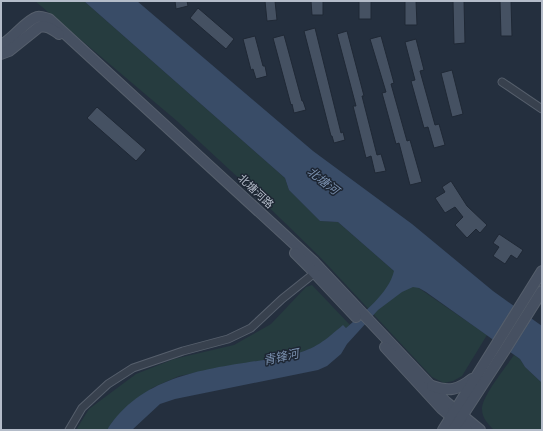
<svg xmlns="http://www.w3.org/2000/svg" width="543" height="431" font-family="Helvetica,'Noto Sans SC',sans-serif">
	<style>
		.green { fill: #263c3f }
		.water { fill: #394c67 }
		.building { fill: #455162; stroke: #1f2835 }
		.lines { fill: none; stroke-linecap: round; stroke-linejoin: round }
		.street-casing { stroke: #565f6c; stroke-width: 9 }
		.secondary-casing { stroke: #565f6c; stroke-width: 12 }
		.street { stroke: #38414e; stroke-width: 7 }
		.secondary { stroke: #465061; stroke-width: 10 }
		.labels { text-anchor: middle; dominant-baseline: central; stroke-width: 3; stroke-linejoin: round; paint-order: stroke }
		.street-label { font-size: 11px; fill: #b4bcc9; stroke: #1d2633 }
		.water-label { font-size: 12px; font-style: italic; fill: #7c92b1; stroke: #1d2633 }
	</style>
	<rect width="100%" height="100%" fill="#242f3e"/>
	<g class="green">
		<polygon points="35,1 84,1 285,178 289,190 320,221 338,222 394,271 487,335 462,376 453,381 444,383 432,377 320,257 244,183 177,121"/>
		<path d="M312,285L350,325L346,328L343,326C324,342 317,348 292,355L179,376L152,388L113,421L107,430H76L89,409L136,374L174,359L234,345L271,324L306,287Z"/>
		<path d="M514,355L520,359L525,367L542,383V430H494C488,424 482,418 482,409C482,396 506,367 514,355Z"/>
	</g>
	<path class="water" d="M84,1H137L313,151L412,224L493,291L542,326V383L525,367L520,359L426,292L419,288L413,287L402,292L378,310L347,344L341,354L327,366L318,370L175,399L160,404L132,430H107C147,367 227,368 292,355C317,348 324,341 343,325L346,328C363,313 389,293 394,271L338,222L320,221L289,190L285,178Z"/>
	<g class="building">
		<polygon points="175,1 187,1 188,6 176,9"/>
		<polygon points="265,1 275,1 277,20 267,21"/>
		<polygon points="311,1 323,1 323,15 312,15"/>
		<rect x="359" y="1" width="12" height="18"/>
		<polygon points="405,1 416,1 417,25 405,25"/>
		<polygon points="453,1 464,1 465,43 454,44"/>
		<polygon points="500,1 511,1 512,36 501,36"/>
		<polygon points="198,8 234,39 226,49 190,18"/>
		<polygon points="315,28 341,133 343,132 345,140 334,143 332,136 331,136 304,31"/>
		<polygon points="347,31 364,96 362,96 377,155 381,154 386,171 375,173 371,156 366,158 353,106 356,106 337,34"/>
		<polygon points="284,35 302,101 303,101 306,110 294,113 292,104 291,105 273,38"/>
		<polygon points="255,36 263,66 265,66 267,76 256,79 253,69 251,70 243,39"/>
		<polygon points="381,36 394,83 391,84 407,141 410,140 422,182 410,185 399,143 396,144 382,93 386,92 370,39"/>
		<polygon points="416,39 424,70 420,71 435,125 439,124 445,145 434,148 428,127 424,128 411,81 415,80 405,42"/>
		<polygon points="452,70 463,114 452,117 441,73"/>
		<polygon points="97,107 146,150 136,161 87,118"/>
		<polygon points="451,181 467,206 487,225 480,233 476,229 467,238 455,225 463,217 455,207 445,213 435,198 445,192 442,187"/>
		<polygon points="499,234 523,250 517,259 511,255 505,264 493,256 499,247 493,243"/>
	</g>
	<g class="lines">
		<g class="street-casing">
			<g id="street">
				<polyline points="502,82 542,109"/>
				<polyline points="69,430 82,408 108,384 133,368 183,351 228,339 251,328 282,299 317,271"/>
			</g>
		</g>
		<g class="secondary-casing">
			<g id="secondary">
				<path d="M1,45C13,39 26,20 37,17C41,16 45,18 49,19L314,262L446,402L480,430"/>
				<path d="M1,54L9,51L39,27C47,25 52,29 59,34"/>
				<polyline points="295,253 309,267 356,317"/>
				<polyline points="385,347 442,409 467,430"/>
				<path d="M432,386C449,392 458,390 472,379"/>
				<polyline points="443,430 542,271"/>
				<polyline points="453,430 505,350 542,291"/>
			</g>
		</g>
		<use href="#street" class="street"/>
		<use href="#secondary" class="secondary"/>
	</g>
	<g class="labels">
		<g class="street-label">
			<text transform="translate(256 191) rotate(43)">北塘河路</text>
		</g>
		<g class="water-label">
			<text transform="translate(323 181) rotate(38)">北塘河</text>
			<text transform="translate(281 357) rotate(-12)">青锋河</text>
		</g>
	</g>
	<rect width="543" height="431" fill="none" stroke="#b4bcc9" stroke-width="4"/>
</svg>
